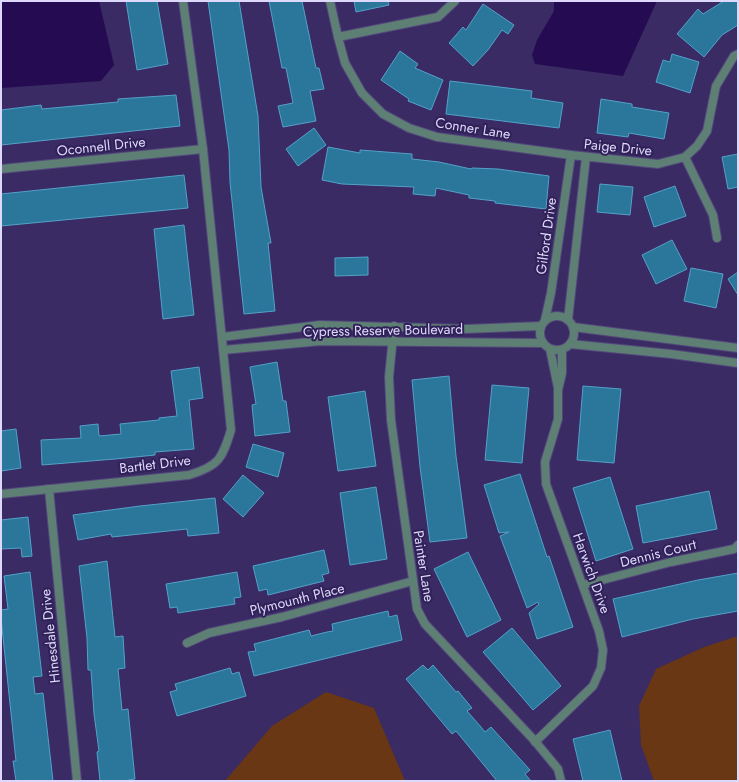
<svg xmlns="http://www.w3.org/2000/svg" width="739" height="782" font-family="Jost,sans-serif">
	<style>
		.green { fill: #693713 }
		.water { fill: #250b51 }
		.building { fill: #2a779b; stroke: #54a1c8 }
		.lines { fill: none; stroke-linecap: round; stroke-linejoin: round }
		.minor-casing { stroke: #54477c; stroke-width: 10 }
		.minor { stroke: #5d7f74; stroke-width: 8 }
		.labels { text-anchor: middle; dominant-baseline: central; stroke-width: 4; stroke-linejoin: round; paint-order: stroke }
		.street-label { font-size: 14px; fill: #ded9fc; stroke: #302158 }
	</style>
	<rect width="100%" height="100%" fill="#3a2b64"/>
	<g class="green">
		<polygon points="738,636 738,781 654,781 641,745 639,706 656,669 704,647"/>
		<polygon points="326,692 374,708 405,781 225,781 272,726"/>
	</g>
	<g class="water">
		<polygon points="1,1 99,1 114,65 101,81 1,88"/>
		<polygon points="554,1 657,1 623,76 535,64 532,55 537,40 554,11"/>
	</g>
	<g class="building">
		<polygon points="126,1 157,1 168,64 137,70"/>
		<polygon points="208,1 239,1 258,116 261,187 271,243 268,243 275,311 244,314 230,182 229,150"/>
		<polygon points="269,1 302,1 316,68 319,68 324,89 310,91 316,121 283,127 278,106 293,103 286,68 282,68"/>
		<polygon points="354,1 388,1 389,5 356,12"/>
		<polygon points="724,1 738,1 738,25 722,35 704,57 677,34 698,9 703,14"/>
		<polygon points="483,4 514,25 508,34 502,30 488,50 473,66 449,43 463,27 466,30"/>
		<polygon points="400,51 418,64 415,68 443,80 431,110 408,101 409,99 381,80"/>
		<polygon points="672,54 699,62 690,93 656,82 663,60 670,62"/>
		<polygon points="450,81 532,91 531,98 563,103 559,128 446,114"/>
		<polygon points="176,95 180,126 1,145 1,110 41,105 42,109 118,102 118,99"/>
		<polygon points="601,99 632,104 632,107 669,113 664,139 629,133 628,137 597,133"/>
		<polygon points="314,128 326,145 298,166 286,149"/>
		<polygon points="328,147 360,153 360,150 412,154 412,159 439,162 471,169 472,168 498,169 549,176 546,209 495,203 495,201 469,198 469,195 436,188 435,196 413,194 414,187 342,184 322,180"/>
		<polygon points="738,154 738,187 728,189 722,157"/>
		<polygon points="184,175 188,208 1,226 1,194"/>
		<polygon points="600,184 633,187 630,215 597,212"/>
		<polygon points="675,186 686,216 654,227 644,197"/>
		<polygon points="184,225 194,315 163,319 154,229"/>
		<polygon points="672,240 687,269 656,284 642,255"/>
		<polygon points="368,257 368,275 335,276 335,258"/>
		<polygon points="691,268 723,274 716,308 684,301"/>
		<polygon points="738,272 738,295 728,279"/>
		<polygon points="277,362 283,401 286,401 290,432 255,436 252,405 256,404 250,367"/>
		<polygon points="199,367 203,398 189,400 194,449 155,452 155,455 115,459 42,465 41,440 81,438 80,426 98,424 99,436 121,434 120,424 159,420 159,418 177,416 171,371"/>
		<polygon points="449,376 456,456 467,538 430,542 420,467 412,380"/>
		<polygon points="492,385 529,388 522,463 485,460"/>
		<polygon points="583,386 621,389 614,463 577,460"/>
		<polygon points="365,391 376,466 338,471 328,397"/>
		<polygon points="16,429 21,468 1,471 1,431"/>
		<polygon points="253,444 284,453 278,477 246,467"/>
		<polygon points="520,474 547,557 549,556 573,627 537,639 529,613 539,604 538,602 527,608 500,536 509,532 499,533 484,485"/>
		<polygon points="243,475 264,493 243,517 223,499"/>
		<polygon points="610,477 633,549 596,561 573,488"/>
		<polygon points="376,487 387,559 350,565 340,493"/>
		<polygon points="709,491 717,529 643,543 636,506"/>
		<polygon points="215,498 219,533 188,536 187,529 112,537 111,534 78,540 73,515 140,506"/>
		<polygon points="28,517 32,556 22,557 21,548 1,549 1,520"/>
		<polygon points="324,550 329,573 322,575 324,581 268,595 267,589 259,591 253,566"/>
		<polygon points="468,552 501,620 467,637 434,569"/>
		<polygon points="107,561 115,637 123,636 125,668 118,669 122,710 128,709 135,779 123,781 100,781 97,752 99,751 94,714 91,670 88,670 87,638 79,566"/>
		<polygon points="30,572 42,676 33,677 35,694 43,693 53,781 16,781 13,761 16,761 1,618 1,610 8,609 4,576"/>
		<polygon points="237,572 241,597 234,598 235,604 178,613 177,607 170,608 166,584"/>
		<polygon points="738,573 738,611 693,619 622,637 613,599 698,580"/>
		<polygon points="388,611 389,617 397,615 402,640 254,676 248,652 256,651 254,644 309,630 311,636 327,632 333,631 332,624"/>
		<polygon points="512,628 561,686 533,710 483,652"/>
		<polygon points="423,665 428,670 433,665 456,692 458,691 472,708 467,711 481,727 485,732 491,727 530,770 525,774 531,781 497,781 456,731 452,734 406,679"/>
		<polygon points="230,668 232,674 239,672 246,696 177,716 170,692 177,690 175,684"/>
		<polygon points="610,730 622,781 583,781 573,739"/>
	</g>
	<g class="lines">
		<g class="minor-casing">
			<g id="minor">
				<polyline points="330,1 338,37 345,63 362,93 383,114 409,128 437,137 571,155 658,164 685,157 697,146 707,131 716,86 734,56 738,54"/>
				<polyline points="338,37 438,17 455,1"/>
				<polyline points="685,157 713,215 717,238"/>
				<polyline points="1,169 203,149"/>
				<circle cx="557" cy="333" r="17"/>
				<polyline points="545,320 551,293 571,155"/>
				<polyline points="568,320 586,157"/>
				<polyline points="394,326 389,377 391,420 417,609 425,624 534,740 558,769 561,781"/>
				<polyline points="573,327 738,348"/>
				<polyline points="222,337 320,325 465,329 541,326"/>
				<polyline points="570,344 671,354 738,363"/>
				<polyline points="550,349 558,388"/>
				<polyline points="223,350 321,341 543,343"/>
				<polyline points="49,489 77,781"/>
				<path d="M1,494L189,475C219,466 222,459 231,430L203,149L183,1"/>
				<polyline points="583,585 671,562 734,549 738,545"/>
				<polyline points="187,643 209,633 282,617 413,581"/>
				<polyline points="535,742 593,686 601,668 603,650 599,631 546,484 545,462 558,419 558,390 562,373 562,350"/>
			</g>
		</g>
		<use href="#minor" class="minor"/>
	</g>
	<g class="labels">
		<g class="street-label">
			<text transform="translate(473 128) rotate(9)">Conner Lane</text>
			<text transform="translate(101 146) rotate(-6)">Oconnell Drive</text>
			<text transform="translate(618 147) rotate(6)">Paige Drive</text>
			<text transform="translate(546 236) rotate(-82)">Gilford Drive</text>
			<text transform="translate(383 330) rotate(-1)">Cypress Reserve Boulevard</text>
			<text transform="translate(155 464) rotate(-7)">Bartlet Drive</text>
			<text transform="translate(658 553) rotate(-14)">Dennis Court</text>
			<text transform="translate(424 566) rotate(81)">Painter Lane</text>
			<text transform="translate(592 573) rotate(70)">Harwich Drive</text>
			<text transform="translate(297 599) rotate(-14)">Plymounth Place</text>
			<text transform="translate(50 636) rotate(-96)">Hinesdale Drive</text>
		</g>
	</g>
	<rect width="739" height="782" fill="none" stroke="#ded9fc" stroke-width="4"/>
</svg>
